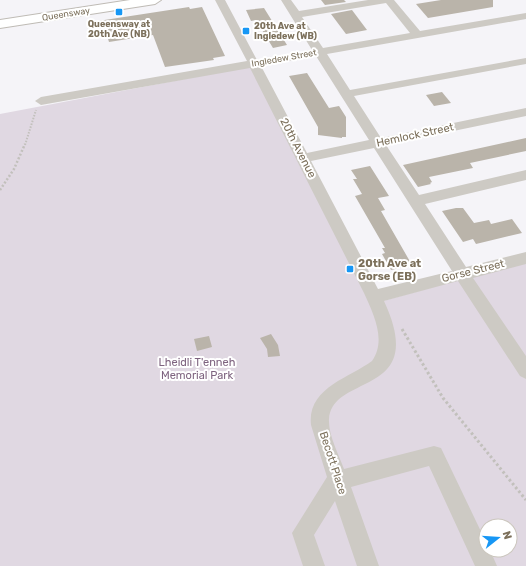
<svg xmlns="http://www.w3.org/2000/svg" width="526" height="566" font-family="Rubik,sans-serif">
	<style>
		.green { fill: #e0d8e2; fill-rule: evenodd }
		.building { fill: #bab4aa }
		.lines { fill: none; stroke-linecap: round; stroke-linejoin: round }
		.major-casing { stroke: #bfbbb5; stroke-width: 2 }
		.path-far2 { stroke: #c2c0bc; stroke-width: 2; stroke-dasharray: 1.5 1.5; stroke-linecap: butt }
		.path-far1 { stroke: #c2c0bc; stroke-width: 2.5; stroke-dasharray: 2 2; stroke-linecap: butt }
		.path { stroke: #c2c0bc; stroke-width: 3; stroke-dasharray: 2.5 2.5; stroke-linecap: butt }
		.minor { fill: #cdcac4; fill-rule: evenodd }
		.major { fill: #fff; fill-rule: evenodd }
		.poi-dot { fill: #1797f5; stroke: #fff; stroke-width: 1.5 }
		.labels { text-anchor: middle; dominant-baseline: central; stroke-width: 4; stroke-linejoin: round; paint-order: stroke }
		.far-street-label { font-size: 9px; fill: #7c705b; stroke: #fff }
		.far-poi-label { font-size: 9px; font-weight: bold; fill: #7c705b; stroke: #fff }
		.street-label { font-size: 11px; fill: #7c705b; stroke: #fff }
		.poi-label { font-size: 11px; font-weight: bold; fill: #7c705b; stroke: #fff; text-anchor: start }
		.park-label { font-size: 11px; fill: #7e637f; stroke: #fff }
	</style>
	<rect width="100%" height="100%" fill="#f5f4f8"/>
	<path class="green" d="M258,65L383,301L526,261V566H0V114ZM486,526H510V550H486Z"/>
	<g class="building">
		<polygon points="321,0 344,0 346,2 325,5"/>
		<polygon points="441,0 493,0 493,7 428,18 416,4"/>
		<polygon points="189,7 190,9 202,7 225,56 213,58 214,60 165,67 153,35 109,42 106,32 101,33 98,21"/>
		<polygon points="264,8 287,45 273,48 256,20 251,21 246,10"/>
		<polygon points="352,10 367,30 346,34 331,14"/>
		<polygon points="307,73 329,108 339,106 346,117 346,137 342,137 342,138 318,135 318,127 289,76"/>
		<polygon points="442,92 451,103 434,106 426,95"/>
		<polygon points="526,138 526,151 470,163 473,168 429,177 432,182 430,183 431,184 418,187 403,165"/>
		<polygon points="370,166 389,196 378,198 385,210 381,211 412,265 391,270 382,254 385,253 382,248 385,248 355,196 362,194 353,179 357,179 351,170"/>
		<polygon points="456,208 463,208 474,223 489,220 491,224 512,219 522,233 476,244 473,239 463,242 442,211"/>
		<polygon points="271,334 278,345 280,356 268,357 267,349 260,338"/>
		<polygon points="209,336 212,347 197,351 194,339"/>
	</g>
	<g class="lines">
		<g class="major-casing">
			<polygon id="major" points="130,0 161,0 155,4 0,28 0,20"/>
		</g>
		<polyline class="path-far2" points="25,145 36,110"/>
		<polyline class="path-far1" points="0,190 14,169 25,144"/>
		<polyline class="path" points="402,329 443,398 526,500"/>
		<path class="minor" d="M215,0H225L257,60L312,50L281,0H291L299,11L368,0H394L420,31L526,13V19L327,54L350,90L526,58V64L354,96L381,138L526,108V116L386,145L419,195L526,170V180L425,204L466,267L526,252V264L473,278L526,356V379L520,376L458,281L384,301C429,398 333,372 329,419C328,435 339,455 344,469L434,446L441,448L486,542V550H490L497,566H475L429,466L351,487L379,566H357L335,501L314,535L325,566H303L292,533L327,477L311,425C307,388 349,378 372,361C387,340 373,313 364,293L250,68L41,105L35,101L41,97L247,61ZM386,3L410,33L323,48L302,17ZM316,56L369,140L307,153L261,66ZM374,148L452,271L378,289L311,161Z"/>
		<use href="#major" class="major"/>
	</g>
	<g class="poi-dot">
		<rect x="115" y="8" width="8" height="8" rx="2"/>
		<rect x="242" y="27" width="8" height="8" rx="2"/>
		<rect x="346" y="265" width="8" height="8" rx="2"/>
	</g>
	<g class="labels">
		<g class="far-street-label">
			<text transform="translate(66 14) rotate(-9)">Queensway</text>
			<text transform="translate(284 58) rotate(-10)">Ingledew Street</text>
		</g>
		<g class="far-poi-label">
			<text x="119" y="24">Queensway at<tspan x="119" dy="10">20th Ave (NB)</tspan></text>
			<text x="254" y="26" text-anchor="start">20th Ave at<tspan x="254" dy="10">Ingledew (WB)</tspan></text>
		</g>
		<g class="street-label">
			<text transform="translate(415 135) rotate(-12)">Hemlock Street</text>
			<text transform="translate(298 148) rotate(63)">20th Avenue</text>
			<text transform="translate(473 271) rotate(-14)">Gorse Street</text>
			<text transform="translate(333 463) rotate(72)">Becott Place</text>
		</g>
		<g class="poi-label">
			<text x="358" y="263">20th Ave at<tspan x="358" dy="13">Gorse (EB)</tspan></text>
		</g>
		<g class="park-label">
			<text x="197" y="362">Lheidli T'enneh<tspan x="197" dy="13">Memorial Park</tspan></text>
		</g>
	</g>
	<g transform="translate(498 538) rotate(73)"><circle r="19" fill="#ffffff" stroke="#cbc6bd"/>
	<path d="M0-3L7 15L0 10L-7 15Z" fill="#1797f5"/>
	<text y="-6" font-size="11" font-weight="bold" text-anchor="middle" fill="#7c705b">N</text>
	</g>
</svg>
